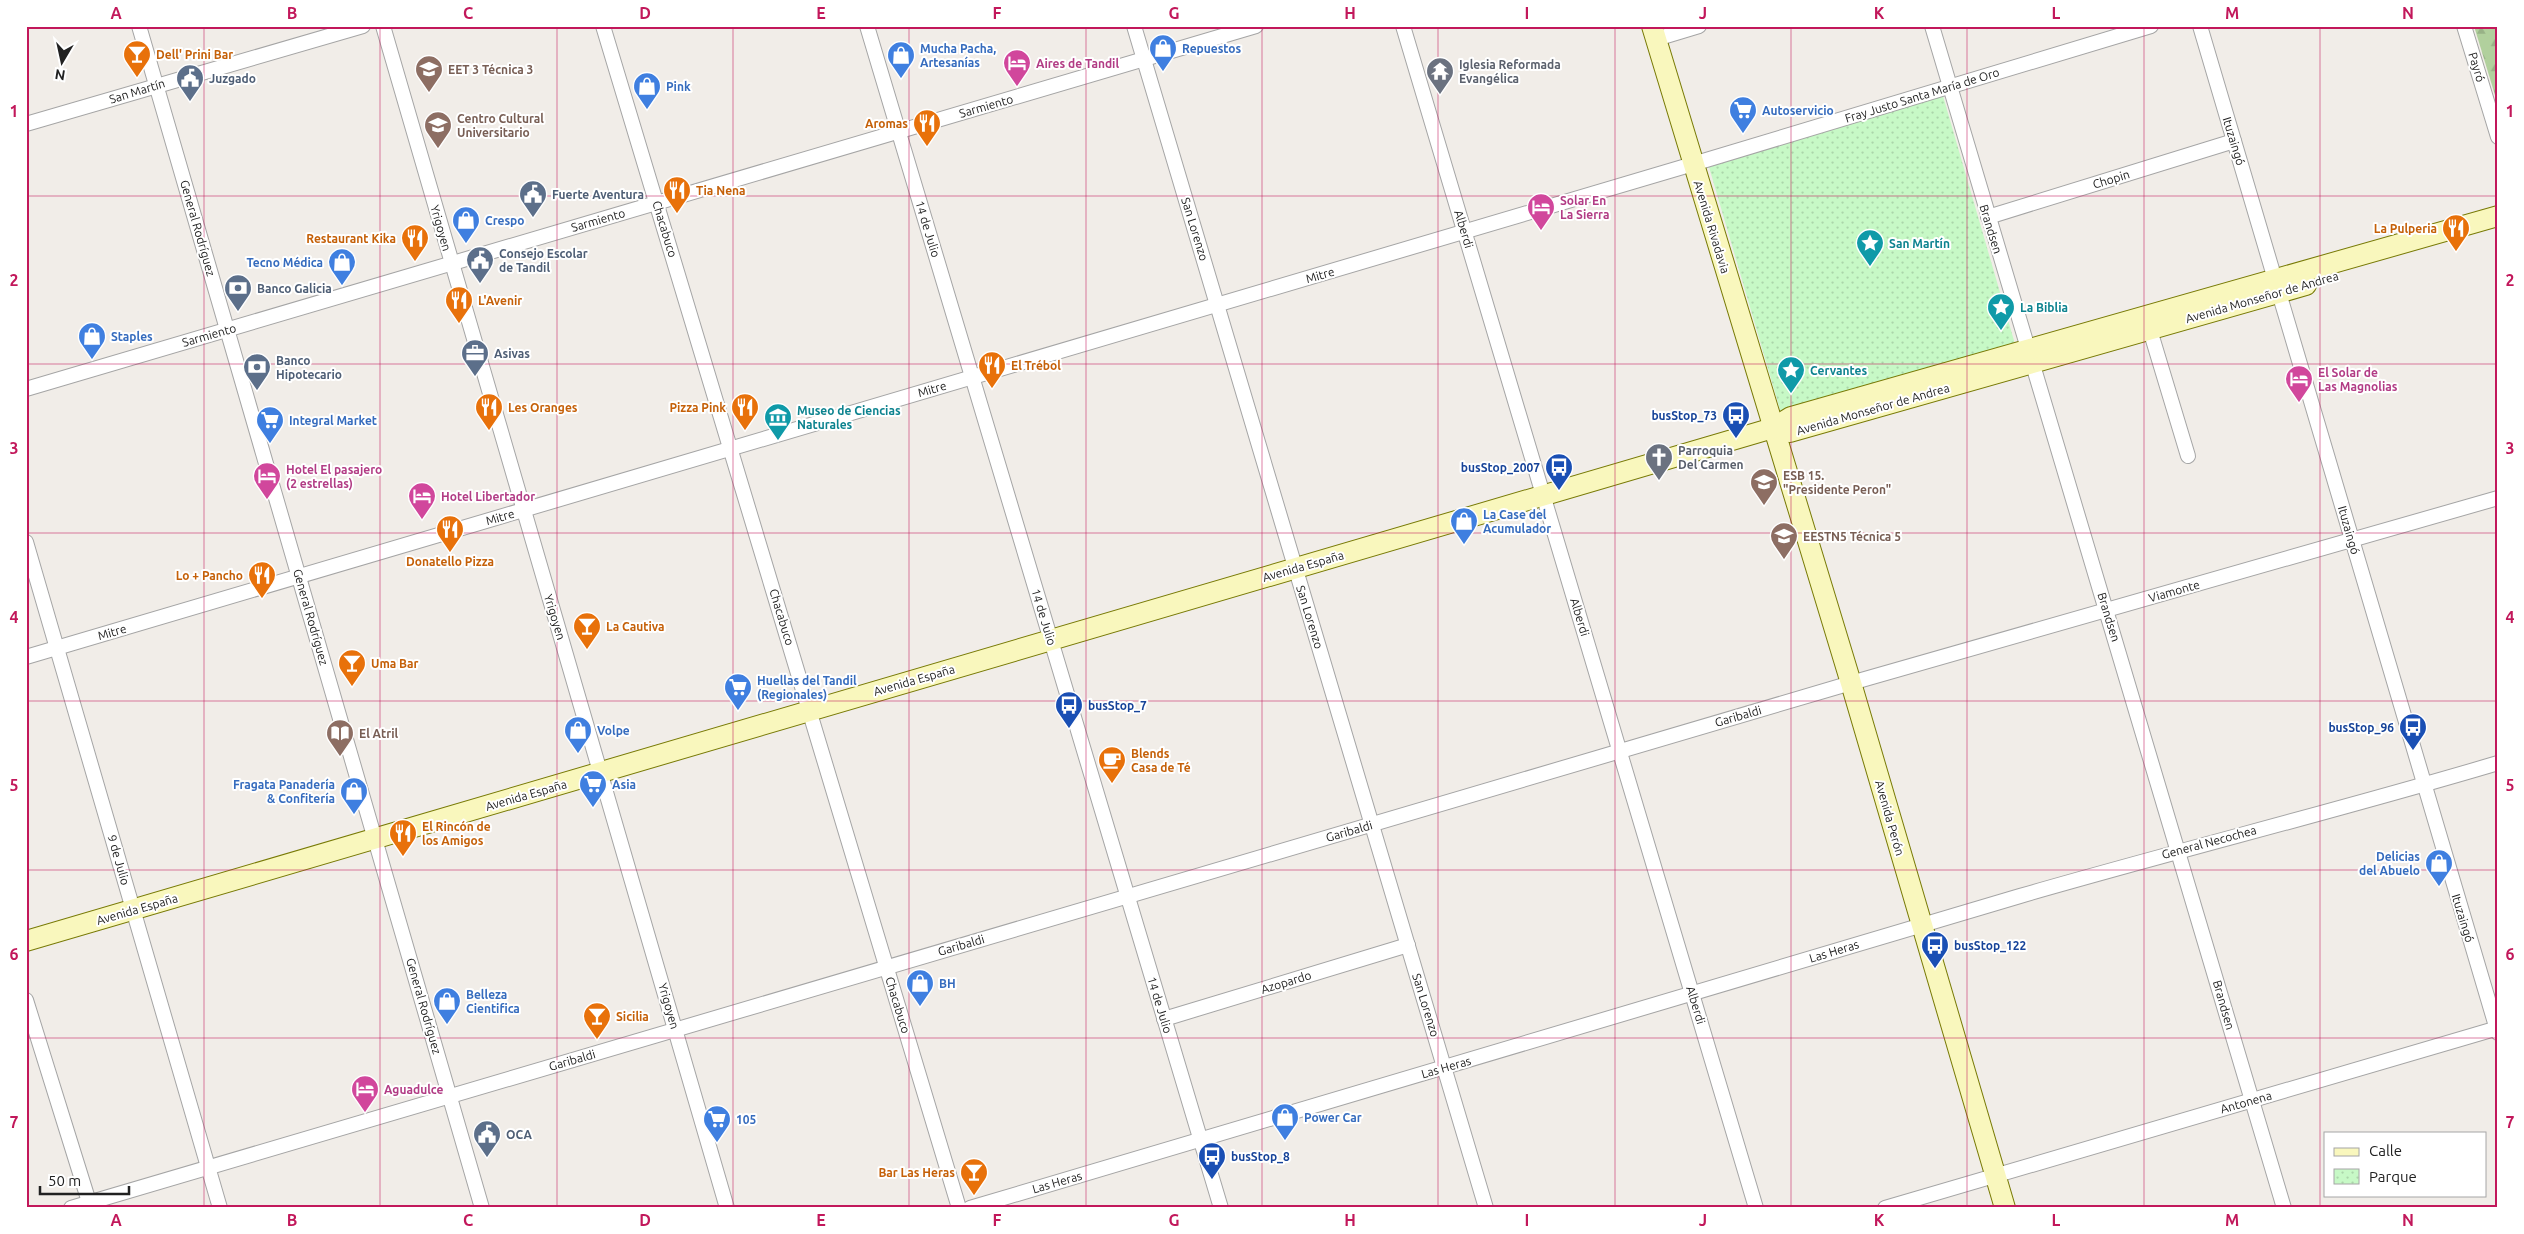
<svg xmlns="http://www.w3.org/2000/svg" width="2524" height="1234" font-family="Ubuntu,sans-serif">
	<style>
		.forest { fill: url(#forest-firs) }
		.park { fill: url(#park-dots) }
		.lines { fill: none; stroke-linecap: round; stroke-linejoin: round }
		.street-casing { stroke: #a5a5a5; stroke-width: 16 }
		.secondary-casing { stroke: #787a06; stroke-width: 22 }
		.street { stroke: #fff; stroke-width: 14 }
		.secondary { stroke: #f9f7bd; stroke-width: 20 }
		.grid { fill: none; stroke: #c2185b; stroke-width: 1; stroke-opacity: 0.55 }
		.labels { text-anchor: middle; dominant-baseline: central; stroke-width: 4; stroke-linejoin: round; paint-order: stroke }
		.shop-label { font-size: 12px; font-weight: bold; fill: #366cbe; stroke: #fff; text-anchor: start }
		.food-label { font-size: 12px; font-weight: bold; fill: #c56008; stroke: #fff; text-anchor: start }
		.hotel-label { font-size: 12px; font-weight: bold; fill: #b23c85; stroke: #fff; text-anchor: start }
		.worship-label { font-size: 12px; font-weight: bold; fill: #5b616d; stroke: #fff; text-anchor: start }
		.street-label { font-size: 12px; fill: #212121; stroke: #fff }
		.education-label { font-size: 12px; font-weight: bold; fill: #785e54; stroke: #fff; text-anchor: start }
		.service-label { font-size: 12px; font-weight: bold; fill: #4e5e75; stroke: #fff; text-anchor: start }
		.culture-label { font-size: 12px; font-weight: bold; fill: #0d838f; stroke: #fff; text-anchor: start }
		.transit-label { font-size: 12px; font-weight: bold; fill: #164399; stroke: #fff; text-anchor: end }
		.neatline { fill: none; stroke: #c2185b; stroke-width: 2 }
		.grid-label { font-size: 16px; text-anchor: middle; font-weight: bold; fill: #c2185b }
	</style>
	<defs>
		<pattern id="forest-firs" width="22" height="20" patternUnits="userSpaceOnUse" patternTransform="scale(1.25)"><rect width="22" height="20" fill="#b1d09d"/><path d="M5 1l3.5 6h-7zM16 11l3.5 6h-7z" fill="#98b287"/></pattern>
		<pattern id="park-dots" width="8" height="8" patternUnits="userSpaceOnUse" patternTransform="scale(1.25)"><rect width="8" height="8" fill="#c7f9c6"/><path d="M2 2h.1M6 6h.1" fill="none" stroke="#abd5aa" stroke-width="1.8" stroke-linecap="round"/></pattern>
	</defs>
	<rect width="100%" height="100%" fill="#f1ede8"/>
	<polygon class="forest" points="2474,26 2498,26 2498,105"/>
	<polygon class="park" points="1943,96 2015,344 1781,413 1709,167"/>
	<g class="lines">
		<g class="street-casing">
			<g id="street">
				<polyline points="139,26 482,1208"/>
				<polyline points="383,26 727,1208"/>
				<polyline points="603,26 959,1208"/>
				<polyline points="867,26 1221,1208"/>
				<polyline points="1134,26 1486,1208"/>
				<polyline points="1403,26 1756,1208"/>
				<polyline points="1932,26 2284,1208"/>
				<polyline points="2200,26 2498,1033"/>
				<polyline points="2464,26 2498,137"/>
				<polyline points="1656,39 1699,26"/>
				<polyline points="26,124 363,26"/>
				<polyline points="1988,217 2234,141"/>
				<polyline points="2150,330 2188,456"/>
				<polyline points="26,389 1256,26"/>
				<polyline points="26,542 220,1208"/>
				<polyline points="26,657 1693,164 2151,26"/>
				<polyline points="26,1000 89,1202"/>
				<polyline points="1164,1019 1408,945"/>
				<polyline points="71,1208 1851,683 2498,498"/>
				<path d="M970,1208C1320,1105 1669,998 2020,896C2179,850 2340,810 2498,763"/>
				<polyline points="1885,1208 2498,1028"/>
			</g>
		</g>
		<g class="secondary-casing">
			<g id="secondary">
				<polyline points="1652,26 1851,683 2005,1208"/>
				<polyline points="1773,428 1790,432 2306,285"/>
				<polyline points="26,941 1773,428 1791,417 2498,216"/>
			</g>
		</g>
		<use href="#street" class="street"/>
		<use href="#secondary" class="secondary"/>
	</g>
	<path class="grid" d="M204,26V1208M380,26V1208M557,26V1208M733,26V1208M909,26V1208M1086,26V1208M1262,26V1208M1438,26V1208M1615,26V1208M1791,26V1208M1967,26V1208M2144,26V1208M2320,26V1208M26,196H2498M26,364H2498M26,533H2498M26,701H2498M26,870H2498M26,1038H2498"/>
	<defs>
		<g id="shop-pin" transform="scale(1.4375)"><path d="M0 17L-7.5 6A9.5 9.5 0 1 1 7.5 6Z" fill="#3f7fe0" stroke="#fff"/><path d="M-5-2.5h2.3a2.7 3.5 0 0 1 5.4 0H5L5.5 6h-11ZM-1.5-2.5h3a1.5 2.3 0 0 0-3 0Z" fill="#fff"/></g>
		<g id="bar-pin" transform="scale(1.4375)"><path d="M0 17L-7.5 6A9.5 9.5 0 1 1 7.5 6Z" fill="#e8710a" stroke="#fff"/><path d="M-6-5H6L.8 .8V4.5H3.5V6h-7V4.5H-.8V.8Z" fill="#fff"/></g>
		<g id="hotel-pin" transform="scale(1.4375)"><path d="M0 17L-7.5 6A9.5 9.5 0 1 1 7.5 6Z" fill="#d1479c" stroke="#fff"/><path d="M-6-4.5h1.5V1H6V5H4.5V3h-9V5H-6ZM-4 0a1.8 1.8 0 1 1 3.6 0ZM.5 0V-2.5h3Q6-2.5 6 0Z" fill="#fff"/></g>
		<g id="school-pin" transform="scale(1.4375)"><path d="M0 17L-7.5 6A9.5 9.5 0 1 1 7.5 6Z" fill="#8d6e63" stroke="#fff"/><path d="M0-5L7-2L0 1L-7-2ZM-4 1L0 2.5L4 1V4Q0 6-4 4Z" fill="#fff"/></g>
		<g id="temple-pin" transform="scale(1.4375)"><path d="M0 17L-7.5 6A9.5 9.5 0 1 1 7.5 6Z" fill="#6b7280" stroke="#fff"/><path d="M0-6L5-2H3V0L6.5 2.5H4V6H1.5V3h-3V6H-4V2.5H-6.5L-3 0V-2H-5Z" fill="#fff"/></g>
		<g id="civic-pin" transform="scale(1.4375)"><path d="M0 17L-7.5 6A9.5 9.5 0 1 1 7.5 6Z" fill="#5c6f8a" stroke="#fff"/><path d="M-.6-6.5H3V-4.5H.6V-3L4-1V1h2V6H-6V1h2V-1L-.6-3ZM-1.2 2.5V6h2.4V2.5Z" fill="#fff"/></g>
		<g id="supermarket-pin" transform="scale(1.4375)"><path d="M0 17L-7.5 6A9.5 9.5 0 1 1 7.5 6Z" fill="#3f7fe0" stroke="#fff"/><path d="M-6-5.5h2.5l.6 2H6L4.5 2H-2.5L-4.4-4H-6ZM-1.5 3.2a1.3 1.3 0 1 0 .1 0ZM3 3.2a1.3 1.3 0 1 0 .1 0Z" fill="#fff"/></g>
		<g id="restaurant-pin" transform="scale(1.4375)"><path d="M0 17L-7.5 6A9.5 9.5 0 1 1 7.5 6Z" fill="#e8710a" stroke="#fff"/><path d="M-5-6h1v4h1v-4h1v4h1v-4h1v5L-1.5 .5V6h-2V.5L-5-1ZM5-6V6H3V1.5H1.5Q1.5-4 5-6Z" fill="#fff"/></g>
		<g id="sight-pin" transform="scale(1.4375)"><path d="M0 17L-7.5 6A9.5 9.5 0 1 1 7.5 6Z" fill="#0f9aa8" stroke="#fff"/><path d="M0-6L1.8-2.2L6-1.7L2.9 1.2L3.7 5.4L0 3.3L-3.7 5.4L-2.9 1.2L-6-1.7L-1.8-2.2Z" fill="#fff"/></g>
		<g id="bank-pin" transform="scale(1.4375)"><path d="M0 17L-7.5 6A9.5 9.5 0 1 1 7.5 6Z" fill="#5c6f8a" stroke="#fff"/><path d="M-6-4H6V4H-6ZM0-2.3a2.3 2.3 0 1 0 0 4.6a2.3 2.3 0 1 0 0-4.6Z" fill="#fff"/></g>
		<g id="office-pin" transform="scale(1.4375)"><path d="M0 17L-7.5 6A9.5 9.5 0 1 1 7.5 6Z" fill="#5c6f8a" stroke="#fff"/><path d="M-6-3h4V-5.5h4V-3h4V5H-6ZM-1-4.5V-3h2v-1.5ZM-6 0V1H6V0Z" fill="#fff"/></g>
		<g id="bus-pin" transform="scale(1.4375)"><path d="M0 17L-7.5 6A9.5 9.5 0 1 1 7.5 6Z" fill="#1a4fb4" stroke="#fff"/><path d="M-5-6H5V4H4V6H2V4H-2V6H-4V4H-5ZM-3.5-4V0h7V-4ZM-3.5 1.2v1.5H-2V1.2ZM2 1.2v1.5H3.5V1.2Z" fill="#fff"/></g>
		<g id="museum-pin" transform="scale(1.4375)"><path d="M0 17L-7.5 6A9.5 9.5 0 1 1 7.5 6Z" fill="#0f9aa8" stroke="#fff"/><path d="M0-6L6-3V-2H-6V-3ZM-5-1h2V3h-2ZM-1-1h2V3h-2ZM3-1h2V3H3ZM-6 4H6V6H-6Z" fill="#fff"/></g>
		<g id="church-pin" transform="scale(1.4375)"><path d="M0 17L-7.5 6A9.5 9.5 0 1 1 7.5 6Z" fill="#6b7280" stroke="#fff"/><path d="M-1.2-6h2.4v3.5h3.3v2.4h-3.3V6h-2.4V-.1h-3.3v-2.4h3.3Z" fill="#fff"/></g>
		<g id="library-pin" transform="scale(1.4375)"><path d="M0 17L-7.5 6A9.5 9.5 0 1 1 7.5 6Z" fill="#8d6e63" stroke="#fff"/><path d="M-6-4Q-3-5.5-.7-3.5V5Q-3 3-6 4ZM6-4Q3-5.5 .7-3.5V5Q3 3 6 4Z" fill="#fff"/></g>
		<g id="cafe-pin" transform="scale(1.4375)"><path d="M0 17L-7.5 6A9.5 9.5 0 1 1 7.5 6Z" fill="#e8710a" stroke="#fff"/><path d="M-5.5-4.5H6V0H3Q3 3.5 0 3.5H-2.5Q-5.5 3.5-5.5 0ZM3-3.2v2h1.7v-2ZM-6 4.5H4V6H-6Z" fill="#fff"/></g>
	</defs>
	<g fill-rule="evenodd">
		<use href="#shop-pin" x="1163" y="48"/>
		<use href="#bar-pin" x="137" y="54"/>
		<use href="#shop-pin" x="901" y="55"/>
		<use href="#hotel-pin" x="1017" y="63"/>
		<use href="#school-pin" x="429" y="69"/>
		<use href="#temple-pin" x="1440" y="71"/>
		<use href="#civic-pin" x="190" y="78"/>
		<use href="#shop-pin" x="647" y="86"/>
		<use href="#supermarket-pin" x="1743" y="110"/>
		<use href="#restaurant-pin" x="927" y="123"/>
		<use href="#school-pin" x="438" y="125"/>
		<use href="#restaurant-pin" x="677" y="190"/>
		<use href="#civic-pin" x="533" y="194"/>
		<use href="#hotel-pin" x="1541" y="207"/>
		<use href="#shop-pin" x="466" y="220"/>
		<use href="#restaurant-pin" x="2456" y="228"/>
		<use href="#restaurant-pin" x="415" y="238"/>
		<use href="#sight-pin" x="1870" y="243"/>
		<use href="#civic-pin" x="480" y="260"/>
		<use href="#shop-pin" x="342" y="262"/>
		<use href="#bank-pin" x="238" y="288"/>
		<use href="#restaurant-pin" x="459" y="300"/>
		<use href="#sight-pin" x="2001" y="307"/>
		<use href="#shop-pin" x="92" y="336"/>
		<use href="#office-pin" x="475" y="353"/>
		<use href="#restaurant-pin" x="992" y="365"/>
		<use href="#bank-pin" x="257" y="367"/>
		<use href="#sight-pin" x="1791" y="370"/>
		<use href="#hotel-pin" x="2299" y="379"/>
		<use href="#restaurant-pin" x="489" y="407"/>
		<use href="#restaurant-pin" x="745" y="407"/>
		<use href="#bus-pin" x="1736" y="415"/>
		<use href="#museum-pin" x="778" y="417"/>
		<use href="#supermarket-pin" x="270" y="420"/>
		<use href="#church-pin" x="1659" y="457"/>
		<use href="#bus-pin" x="1559" y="467"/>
		<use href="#hotel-pin" x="267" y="476"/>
		<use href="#school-pin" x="1764" y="482"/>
		<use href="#hotel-pin" x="422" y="496"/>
		<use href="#shop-pin" x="1464" y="521"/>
		<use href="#restaurant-pin" x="450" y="529"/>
		<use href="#school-pin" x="1784" y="536"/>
		<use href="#restaurant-pin" x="262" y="575"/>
		<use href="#bar-pin" x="587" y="626"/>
		<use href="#bar-pin" x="352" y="663"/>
		<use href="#supermarket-pin" x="738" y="687"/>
		<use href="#bus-pin" x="1069" y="705"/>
		<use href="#bus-pin" x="2413" y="727"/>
		<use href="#shop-pin" x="578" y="730"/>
		<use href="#library-pin" x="340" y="733"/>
		<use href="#cafe-pin" x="1112" y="760"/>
		<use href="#supermarket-pin" x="593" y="784"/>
		<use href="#shop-pin" x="354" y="791"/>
		<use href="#restaurant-pin" x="403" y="833"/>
		<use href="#shop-pin" x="2439" y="863"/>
		<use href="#bus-pin" x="1935" y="945"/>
		<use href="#shop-pin" x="920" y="983"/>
		<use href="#shop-pin" x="447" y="1001"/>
		<use href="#bar-pin" x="597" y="1016"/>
		<use href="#hotel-pin" x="365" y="1089"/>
		<use href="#shop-pin" x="1285" y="1117"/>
		<use href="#supermarket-pin" x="717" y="1119"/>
		<use href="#civic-pin" x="487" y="1134"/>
		<use href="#bus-pin" x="1212" y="1156"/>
		<use href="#bar-pin" x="974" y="1172"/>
	</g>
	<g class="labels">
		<g class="shop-label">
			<text x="920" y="48">Mucha Pacha,<tspan x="920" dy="14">Artesanías</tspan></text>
			<text x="1182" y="48">Repuestos</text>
			<text x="666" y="86">Pink</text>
			<text x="1762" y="110">Autoservicio</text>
			<text x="485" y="220">Crespo</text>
			<text x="323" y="262" text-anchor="end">Tecno Médica</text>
			<text x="111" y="336">Staples</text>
			<text x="289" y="420">Integral Market</text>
			<text x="1483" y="514">La Case del<tspan x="1483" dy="14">Acumulador</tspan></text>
			<text x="757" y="680">Huellas del Tandil<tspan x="757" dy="14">(Regionales)</tspan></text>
			<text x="597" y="730">Volpe</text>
			<text x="335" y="784" text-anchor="end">Fragata Panadería<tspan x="335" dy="14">&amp; Confitería</tspan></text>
			<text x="612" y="784">Asia</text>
			<text x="2420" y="856" text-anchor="end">Delicias<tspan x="2420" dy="14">del Abuelo</tspan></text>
			<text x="939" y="983">BH</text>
			<text x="466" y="994">Belleza<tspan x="466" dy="14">Cientifica</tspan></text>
			<text x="1304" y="1117">Power Car</text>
			<text x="736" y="1119">105</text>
		</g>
		<g class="food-label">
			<text x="156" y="54">Dell' Prini Bar</text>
			<text x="908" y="123" text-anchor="end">Aromas</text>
			<text x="696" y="190">Tia Nena</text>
			<text x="2437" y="228" text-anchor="end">La Pulperia</text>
			<text x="396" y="238" text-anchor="end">Restaurant Kika</text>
			<text x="478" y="300">L'Avenir</text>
			<text x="1011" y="365">El Trébol</text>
			<text x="508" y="407">Les Oranges</text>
			<text x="726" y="407" text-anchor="end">Pizza Pink</text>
			<text x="450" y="561" text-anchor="middle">Donatello Pizza</text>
			<text x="243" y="575" text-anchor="end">Lo + Pancho</text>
			<text x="606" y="626">La Cautiva</text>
			<text x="371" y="663">Uma Bar</text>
			<text x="1131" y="753">Blends<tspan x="1131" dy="14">Casa de Té</tspan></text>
			<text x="422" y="826">El Rincón de<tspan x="422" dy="14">los Amigos</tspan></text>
			<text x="616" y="1016">Sicilia</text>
			<text x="955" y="1172" text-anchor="end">Bar Las Heras</text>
		</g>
		<g class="hotel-label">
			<text x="1036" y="63">Aires de Tandil</text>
			<text x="1560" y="200">Solar En<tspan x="1560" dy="14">La Sierra</tspan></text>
			<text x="2318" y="372">El Solar de<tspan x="2318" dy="14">Las Magnolias</tspan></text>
			<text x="286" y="469">Hotel El pasajero<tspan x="286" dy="14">(2 estrellas)</tspan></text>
			<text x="441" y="496">Hotel Libertador</text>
			<text x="384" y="1089">Aguadulce</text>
		</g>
		<g class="worship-label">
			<text x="1459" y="64">Iglesia Reformada<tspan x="1459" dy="14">Evangélica</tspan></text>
			<text x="1678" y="450">Parroquia<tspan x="1678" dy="14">Del Carmen</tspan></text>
		</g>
		<g class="street-label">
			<text transform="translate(2477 67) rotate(73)">Payró</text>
			<text transform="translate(137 91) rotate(-17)">San Martín</text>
			<text transform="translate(1922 95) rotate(-17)">Fray Justo Santa María de Oro</text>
			<text transform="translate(986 106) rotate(-16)">Sarmiento</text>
			<text transform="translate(2234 141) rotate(73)">Ituzaingó</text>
			<text transform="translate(2111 179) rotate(-17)">Chopin</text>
			<text transform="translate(598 220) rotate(-16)">Sarmiento</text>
			<text transform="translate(1712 227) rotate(73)">Avenida Rivadavia</text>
			<text transform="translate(198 228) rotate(74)">General Rodríguez</text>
			<text transform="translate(441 228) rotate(74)">Yrigoyen</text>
			<text transform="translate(665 229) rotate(73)">Chacabuco</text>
			<text transform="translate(928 229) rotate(73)">14 de Julio</text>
			<text transform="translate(1195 229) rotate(73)">San Lorenzo</text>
			<text transform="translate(1464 229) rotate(73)">Alberdi</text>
			<text transform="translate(1991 229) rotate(73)">Brandsen</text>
			<text transform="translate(1320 275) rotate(-16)">Mitre</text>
			<text transform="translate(2262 297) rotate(-16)">Avenida Monseñor de Andrea</text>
			<text transform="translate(209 335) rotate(-16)">Sarmiento</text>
			<text transform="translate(932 389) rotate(-16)">Mitre</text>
			<text transform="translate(1873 409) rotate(-16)">Avenida Monseñor de Andrea</text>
			<text transform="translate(500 517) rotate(-16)">Mitre</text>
			<text transform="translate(2349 530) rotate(74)">Ituzaingó</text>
			<text transform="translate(1303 566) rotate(-16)">Avenida España</text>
			<text transform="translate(2174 591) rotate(-16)">Viamonte</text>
			<text transform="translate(311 617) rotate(74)">General Rodríguez</text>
			<text transform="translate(555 617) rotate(73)">Yrigoyen</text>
			<text transform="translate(782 617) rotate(73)">Chacabuco</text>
			<text transform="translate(1044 617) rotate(73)">14 de Julio</text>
			<text transform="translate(1310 617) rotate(73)">San Lorenzo</text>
			<text transform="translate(1580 617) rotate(73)">Alberdi</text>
			<text transform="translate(2109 617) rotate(73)">Brandsen</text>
			<text transform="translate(112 632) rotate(-16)">Mitre</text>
			<text transform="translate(914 680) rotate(-16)">Avenida España</text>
			<text transform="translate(1738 716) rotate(-16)">Garibaldi</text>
			<text transform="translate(526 795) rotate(-16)">Avenida España</text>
			<text transform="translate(1890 818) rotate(74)">Avenida Perón</text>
			<text transform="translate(1349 831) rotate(-16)">Garibaldi</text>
			<text transform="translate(2209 842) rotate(-15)">General Necochea</text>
			<text transform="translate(119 860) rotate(74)">9 de Julio</text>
			<text transform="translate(137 909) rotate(-16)">Avenida España</text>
			<text transform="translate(2463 918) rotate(73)">Ituzaingó</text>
			<text transform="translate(961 945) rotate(-16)">Garibaldi</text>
			<text transform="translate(1834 951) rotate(-17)">Las Heras</text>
			<text transform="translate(1286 982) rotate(-17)">Azopardo</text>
			<text transform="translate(898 1005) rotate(73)">Chacabuco</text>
			<text transform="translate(1160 1005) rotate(73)">14 de Julio</text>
			<text transform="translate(1426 1005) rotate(73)">San Lorenzo</text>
			<text transform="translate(1696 1005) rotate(73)">Alberdi</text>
			<text transform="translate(2224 1005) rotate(74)">Brandsen</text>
			<text transform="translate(424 1006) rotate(74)">General Rodríguez</text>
			<text transform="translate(669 1006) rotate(74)">Yrigoyen</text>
			<text transform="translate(572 1060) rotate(-16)">Garibaldi</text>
			<text transform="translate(1446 1067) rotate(-16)">Las Heras</text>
			<text transform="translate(2246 1102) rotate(-16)">Antonena</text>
			<text transform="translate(1057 1182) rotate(-16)">Las Heras</text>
		</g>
		<g class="education-label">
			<text x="448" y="69">EET 3 Técnica 3</text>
			<text x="457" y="118">Centro Cultural<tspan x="457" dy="14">Universitario</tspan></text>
			<text x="1783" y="475">ESB 15.<tspan x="1783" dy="14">"Presidente Peron"</tspan></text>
			<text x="1803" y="536">EESTN5 Técnica 5</text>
			<text x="359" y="733">El Atril</text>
		</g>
		<g class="service-label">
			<text x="209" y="78">Juzgado</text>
			<text x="552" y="194">Fuerte Aventura</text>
			<text x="499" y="253">Consejo Escolar<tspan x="499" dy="14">de Tandil</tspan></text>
			<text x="257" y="288">Banco Galicia</text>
			<text x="494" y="353">Asivas</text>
			<text x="276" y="360">Banco<tspan x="276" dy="14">Hipotecario</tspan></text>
			<text x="506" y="1134">OCA</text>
		</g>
		<g class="culture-label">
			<text x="1889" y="243">San Martín</text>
			<text x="2020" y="307">La Biblia</text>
			<text x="1810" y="370">Cervantes</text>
			<text x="797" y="410">Museo de Ciencias<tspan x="797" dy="14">Naturales</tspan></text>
		</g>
		<g class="transit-label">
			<text x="1717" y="415">busStop_73</text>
			<text x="1540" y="467">busStop_2007</text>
			<text x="1088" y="705" text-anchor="start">busStop_7</text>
			<text x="2394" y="727">busStop_96</text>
			<text x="1954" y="945" text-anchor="start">busStop_122</text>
			<text x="1231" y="1156" text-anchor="start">busStop_8</text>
		</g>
	</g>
	<rect width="2524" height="1234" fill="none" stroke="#ffffff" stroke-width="55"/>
	<rect x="2324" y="1132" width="162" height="65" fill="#ffffff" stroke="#a6a6a6"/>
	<rect x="2334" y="1148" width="25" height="8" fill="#f9f7bd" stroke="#a6a6a6"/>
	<text x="2369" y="1156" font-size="15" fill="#212121">Calle</text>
	<rect x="2334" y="1169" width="25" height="15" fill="url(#park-dots)" stroke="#a6a6a6"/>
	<text x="2369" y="1182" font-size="15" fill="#212121">Parque</text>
	<g transform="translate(62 62) rotate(189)" stroke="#ffffff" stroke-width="4" paint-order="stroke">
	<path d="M0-4L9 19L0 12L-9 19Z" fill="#212121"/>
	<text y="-8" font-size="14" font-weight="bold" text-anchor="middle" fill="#212121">N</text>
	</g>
	<path d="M40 1186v8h89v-8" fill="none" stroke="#212121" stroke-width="2.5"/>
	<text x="48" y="1186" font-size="15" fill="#212121" stroke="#ffffff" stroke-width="4" paint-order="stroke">50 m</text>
	<rect x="28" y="28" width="2468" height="1178" class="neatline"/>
	<g class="grid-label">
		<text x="116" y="19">A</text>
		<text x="292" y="19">B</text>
		<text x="468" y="19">C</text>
		<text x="645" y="19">D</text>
		<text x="821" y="19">E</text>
		<text x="997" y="19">F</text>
		<text x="1174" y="19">G</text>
		<text x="1350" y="19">H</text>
		<text x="1527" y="19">I</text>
		<text x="1703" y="19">J</text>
		<text x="1879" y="19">K</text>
		<text x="2056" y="19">L</text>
		<text x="2232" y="19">M</text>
		<text x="2408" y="19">N</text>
		<text x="14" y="117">1</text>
		<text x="2510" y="117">1</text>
		<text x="14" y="286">2</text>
		<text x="2510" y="286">2</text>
		<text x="14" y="454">3</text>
		<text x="2510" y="454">3</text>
		<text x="14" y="623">4</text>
		<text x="2510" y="623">4</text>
		<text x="14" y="791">5</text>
		<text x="2510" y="791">5</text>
		<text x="14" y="960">6</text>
		<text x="2510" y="960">6</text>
		<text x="14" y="1128">7</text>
		<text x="2510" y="1128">7</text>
		<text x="116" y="1226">A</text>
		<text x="292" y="1226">B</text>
		<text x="468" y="1226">C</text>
		<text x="645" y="1226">D</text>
		<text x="821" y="1226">E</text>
		<text x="997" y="1226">F</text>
		<text x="1174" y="1226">G</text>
		<text x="1350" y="1226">H</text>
		<text x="1527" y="1226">I</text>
		<text x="1703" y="1226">J</text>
		<text x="1879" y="1226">K</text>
		<text x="2056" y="1226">L</text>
		<text x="2232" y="1226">M</text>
		<text x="2408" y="1226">N</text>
	</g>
</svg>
